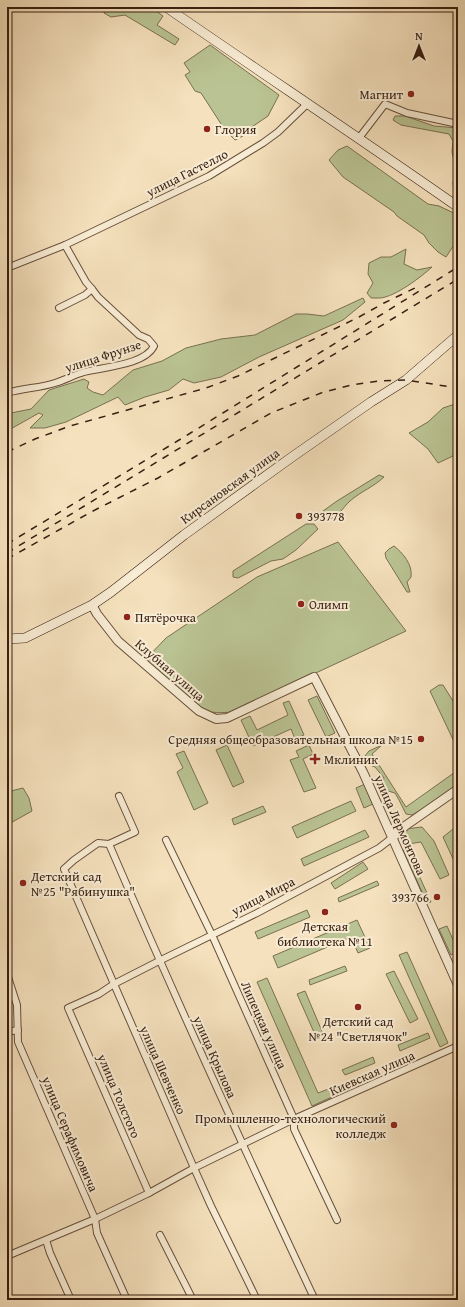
<svg xmlns="http://www.w3.org/2000/svg" width="465" height="1307" font-family="'Gentium Book Plus',serif">
	<style>
		.green { fill: #bac393; stroke: #797052 }
		.lines { fill: none; stroke-linecap: round; stroke-linejoin: round }
		.minor-casing { stroke: #674f3b; stroke-width: 8 }
		.tertiary-casing { stroke: #674f3b; stroke-width: 10 }
		.secondary-casing { stroke: #381e10; stroke-width: 10 }
		.minor { stroke: #f8ecd4; stroke-width: 6 }
		.tertiary { stroke: #f8ecd4; stroke-width: 8 }
		.secondary { stroke: #f8ecd4; stroke-width: 9 }
		.rail { stroke: #381e10; stroke-width: 1.5; stroke-dasharray: 7 7; stroke-linecap: butt }
		.poi-dot { fill: #8f2418; stroke: #f8ecd4; stroke-width: 1.5 }
		.labels { text-anchor: middle; dominant-baseline: central; stroke-width: 4; stroke-linejoin: round; paint-order: stroke }
		.poi-label { font-size: 13px; fill: #381e10; stroke: #f8ecd4; text-anchor: start }
		.street-label { font-size: 13px; fill: #381e10; stroke: #f8ecd4 }
	</style>
	<rect width="100%" height="100%" fill="#f5e1bd"/>
	<filter id="stains"><feTurbulence type="fractalNoise" baseFrequency=".005" numOctaves="4"/><feColorMatrix values="0 0 0 0 .2 0 0 0 0 .09 0 0 0 0 .02 0 0 0 .5 -.17"/></filter>
	<radialGradient id="worn" r=".72"><stop offset=".6" stop-color="#630" stop-opacity="0"/><stop offset="1" stop-color="#630" stop-opacity=".3"/></radialGradient>
	<g class="green">
		<polygon points="104,7 151,7 163,16 157,25 179,39 175,45 125,15 111,17 104,13"/>
		<polygon points="210,45 279,95 268,116 249,129 243,136 235,140 225,130 201,93 195,91 185,75 190,72 184,63"/>
		<polygon points="395,116 405,116 434,126 458,128 458,195 454,191 453,183 456,169 452,152 453,141 449,134 401,125 393,120"/>
		<polygon points="347,146 428,204 439,206 458,215 458,241 454,245 446,257 438,252 429,243 424,235 397,216 394,212 343,177 329,160 338,150"/>
		<path d="M406,249L404,264L417,270L432,267C421,277 395,297 380,298C377,298 374,298 371,298L367,293L373,283L368,274L369,263L381,257H391Z"/>
		<polygon points="363,298 365,302 343,320 259,357 221,377 194,383 183,379 169,390 145,397 125,405 118,397 66,422 45,428 30,428 43,415 39,413 7,431 7,412 11,413 31,409 49,390 84,379 89,382 87,388 93,392 103,395 133,370 162,361 186,348 221,339 255,335 296,314 307,314 324,316"/>
		<polygon points="458,403 458,429 453,456 438,463 428,449 409,433 428,422 443,408"/>
		<path d="M379,475L384,477C375,486 360,492 350,501C342,508 338,519 326,520L322,517L323,511L337,501Z"/>
		<polygon points="306,524 314,524 318,529 296,550 283,559 271,561 238,578 233,577 233,571"/>
		<path d="M338,542L406,631L232,712C221,713 212,713 200,710L145,660L166,638L257,577Z"/>
		<path d="M394,546C403,553 413,565 411,577L407,582L410,592H407L386,558L385,553L389,549Z"/>
		<polygon points="439,685 443,685 458,709 458,750 430,691"/>
		<polygon points="317,696 335,733 326,737 308,700"/>
		<polygon points="289,701 304,735 295,739 291,729 253,746 241,720 250,716 257,730 288,715 283,703"/>
		<polygon points="227,745 244,782 233,787 216,750"/>
		<polygon points="309,745 313,754 303,759 316,788 304,792 290,760 299,757 296,751"/>
		<path d="M382,745L372,754L406,807L458,770V784C445,796 428,806 412,815L406,814L399,800L395,793L388,791L382,785L384,778L375,767L370,765L365,756L369,751Z"/>
		<polygon points="184,751 208,803 194,810 177,772 183,768 176,754"/>
		<polygon points="365,784 373,804 364,808 356,788"/>
		<polygon points="23,788 29,798 32,811 7,825 7,792"/>
		<polygon points="351,801 356,811 297,838 292,827"/>
		<polygon points="263,806 266,812 234,825 232,819"/>
		<polygon points="458,825 458,858 454,861 443,837"/>
		<polygon points="422,827 434,841 449,875 440,879 421,842 408,844 402,840 405,829"/>
		<polygon points="365,830 369,837 304,866 301,859"/>
		<polygon points="407,849 431,902 427,903 403,850"/>
		<polygon points="363,862 368,869 335,889 331,883"/>
		<polygon points="377,881 379,885 339,902 338,898"/>
		<polygon points="307,910 310,917 258,939 255,932"/>
		<polygon points="357,920 370,948 358,953 351,937 278,968 273,956"/>
		<polygon points="447,926 458,951 451,955 439,929"/>
		<polygon points="407,952 448,1043 440,1047 399,955"/>
		<polygon points="345,966 347,971 310,985 309,980"/>
		<polygon points="394,971 418,1019 410,1023 386,974"/>
		<polygon points="267,978 318,1093 331,1088 334,1096 312,1106 257,982"/>
		<polygon points="305,991 324,1036 317,1039 297,994"/>
		<polygon points="428,1033 430,1038 400,1051 398,1045"/>
		<polygon points="373,1057 375,1063 345,1075 342,1070"/>
	</g>
	<g class="lines">
		<g class="minor-casing">
			<g id="minor">
				<polyline points="359,138 385,104 407,113 458,124"/>
				<polyline points="65,245 86,282 92,289"/>
				<polyline points="7,268 65,245 209,176 263,143 278,132 307,104"/>
				<path d="M7,393C23,388 40,388 55,383C65,380 74,375 84,372C103,367 145,365 154,346L148,339L139,335L98,297L92,289L85,295L59,308"/>
				<polyline points="119,796 135,832 109,844 98,843 74,860 64,869 194,1168 211,1206 257,1300"/>
				<polyline points="166,840 212,935 294,1119 294,1129 337,1220"/>
				<path d="M109,844C175,997 244,1149 315,1300"/>
				<polyline points="7,974 17,1005 18,1042 95,1219 97,1233 127,1300"/>
				<polyline points="7,1032 18,1030"/>
				<polyline points="149,1193 68,1008 99,994 114,984 159,961 257,913 379,848 392,838"/>
				<polyline points="160,1235 193,1300"/>
				<polyline points="46,1240 50,1253 71,1300"/>
				<polyline points="7,1256 95,1219 149,1193 194,1168 294,1119 458,1046"/>
			</g>
		</g>
		<g class="tertiary-casing">
			<g id="tertiary">
				<polyline points="92,605 97,614 118,641 199,711 216,719 227,718 314,677 363,772 458,985"/>
				<polyline points="392,838 405,826 458,789"/>
			</g>
		</g>
		<g class="secondary-casing">
			<g id="secondary">
				<path d="M166,7C263,74 361,139 458,207"/>
				<polyline points="7,639 25,638 92,605 111,592 184,535 292,457 371,402 406,380 458,335"/>
			</g>
		</g>
		<use href="#minor" class="minor"/>
		<use href="#tertiary" class="tertiary"/>
		<use href="#secondary" class="secondary"/>
		<g class="rail">
			<polyline points="7,452 35,439 70,426 206,388 238,376 359,317 384,303 415,288"/>
			<polyline points="7,544 189,434 458,267"/>
			<polyline points="7,553 458,279"/>
			<polyline points="7,559 91,512 158,478 271,413 321,393 351,385 379,381 406,380 458,388"/>
		</g>
	</g>
	<g class="poi-dot">
		<circle cx="411" cy="94" r="4"/>
		<circle cx="207" cy="129" r="4"/>
		<circle cx="299" cy="516" r="4"/>
		<circle cx="301" cy="604" r="4"/>
		<circle cx="127" cy="617" r="4"/>
		<circle cx="421" cy="739" r="4"/>
		<path d="M313 753h4v4h4v4h-4v4h-4v-4h-4v-4h4z"/>
		<circle cx="23" cy="883" r="4"/>
		<circle cx="437" cy="897" r="4"/>
		<circle cx="325" cy="912" r="4"/>
		<circle cx="358" cy="1007" r="4"/>
		<circle cx="394" cy="1125" r="4"/>
	</g>
	<g class="labels">
		<g class="poi-label">
			<text x="403" y="94" text-anchor="end">Магнит</text>
			<text x="215" y="129">Глория</text>
			<text x="307" y="516">393778</text>
			<text x="309" y="604">Олимп</text>
			<text x="135" y="617">Пятёрочка</text>
			<text x="413" y="739" text-anchor="end">Средняя общеобразовательная школа №15</text>
			<text x="324" y="759">Мклиник</text>
			<text x="31" y="876">Детский сад<tspan x="31" dy="15">№25 "Рябинушка"</tspan></text>
			<text x="429" y="897" text-anchor="end">393766</text>
			<text x="325" y="926" text-anchor="middle">Детская<tspan x="325" dy="15">библиотека №11</tspan></text>
			<text x="358" y="1021" text-anchor="middle">Детский сад<tspan x="358" dy="15">№24 "Светлячок"</tspan></text>
			<text x="386" y="1118" text-anchor="end">Промышленно-технологический<tspan x="386" dy="15">колледж</tspan></text>
		</g>
		<g class="street-label">
			<text transform="translate(187 173) rotate(-27)">улица Гастелло</text>
			<text transform="translate(103 356) rotate(-18)">улица Фрунзе</text>
			<text transform="translate(230 486) rotate(-36)">Кирсановская улица</text>
			<text transform="translate(170 670) rotate(41)">Клубная улица</text>
			<text transform="translate(400 825) rotate(66)">улица Лермонтова</text>
			<text transform="translate(263 896) rotate(-27)">улица Мира</text>
			<text transform="translate(264 1025) rotate(66)">Липецкая улица</text>
			<text transform="translate(215 1057) rotate(66)">улица Крылова</text>
			<text transform="translate(163 1070) rotate(66)">улица Шевченко</text>
			<text transform="translate(372 1073) rotate(-24)">Киевская улица</text>
			<text transform="translate(119 1096) rotate(67)">улица Толстого</text>
			<text transform="translate(70 1134) rotate(67)">улица Серафимовича</text>
		</g>
	</g>
	<rect width="465" height="1307" fill="none" stroke="#f5e1bd" stroke-width="24"/>
	<rect x="8" y="8" width="449" height="1291" fill="none" stroke="#381e10" stroke-width="2"/>
	<rect x="12" y="12" width="441" height="1283" fill="none" stroke="#381e10"/>
	<g transform="translate(419 46)" stroke="#f8ecd4" stroke-width="3" paint-order="stroke">
	<path d="M0-3L7 15L0 10L-7 15Z" fill="#381e10"/>
	<text y="-6" font-size="11" font-weight="bold" text-anchor="middle" fill="#381e10">N</text>
	</g>
	<rect width="100%" height="100%" filter="url(#stains)"/>
	<rect width="100%" height="100%" fill="url(#worn)"/>
</svg>
